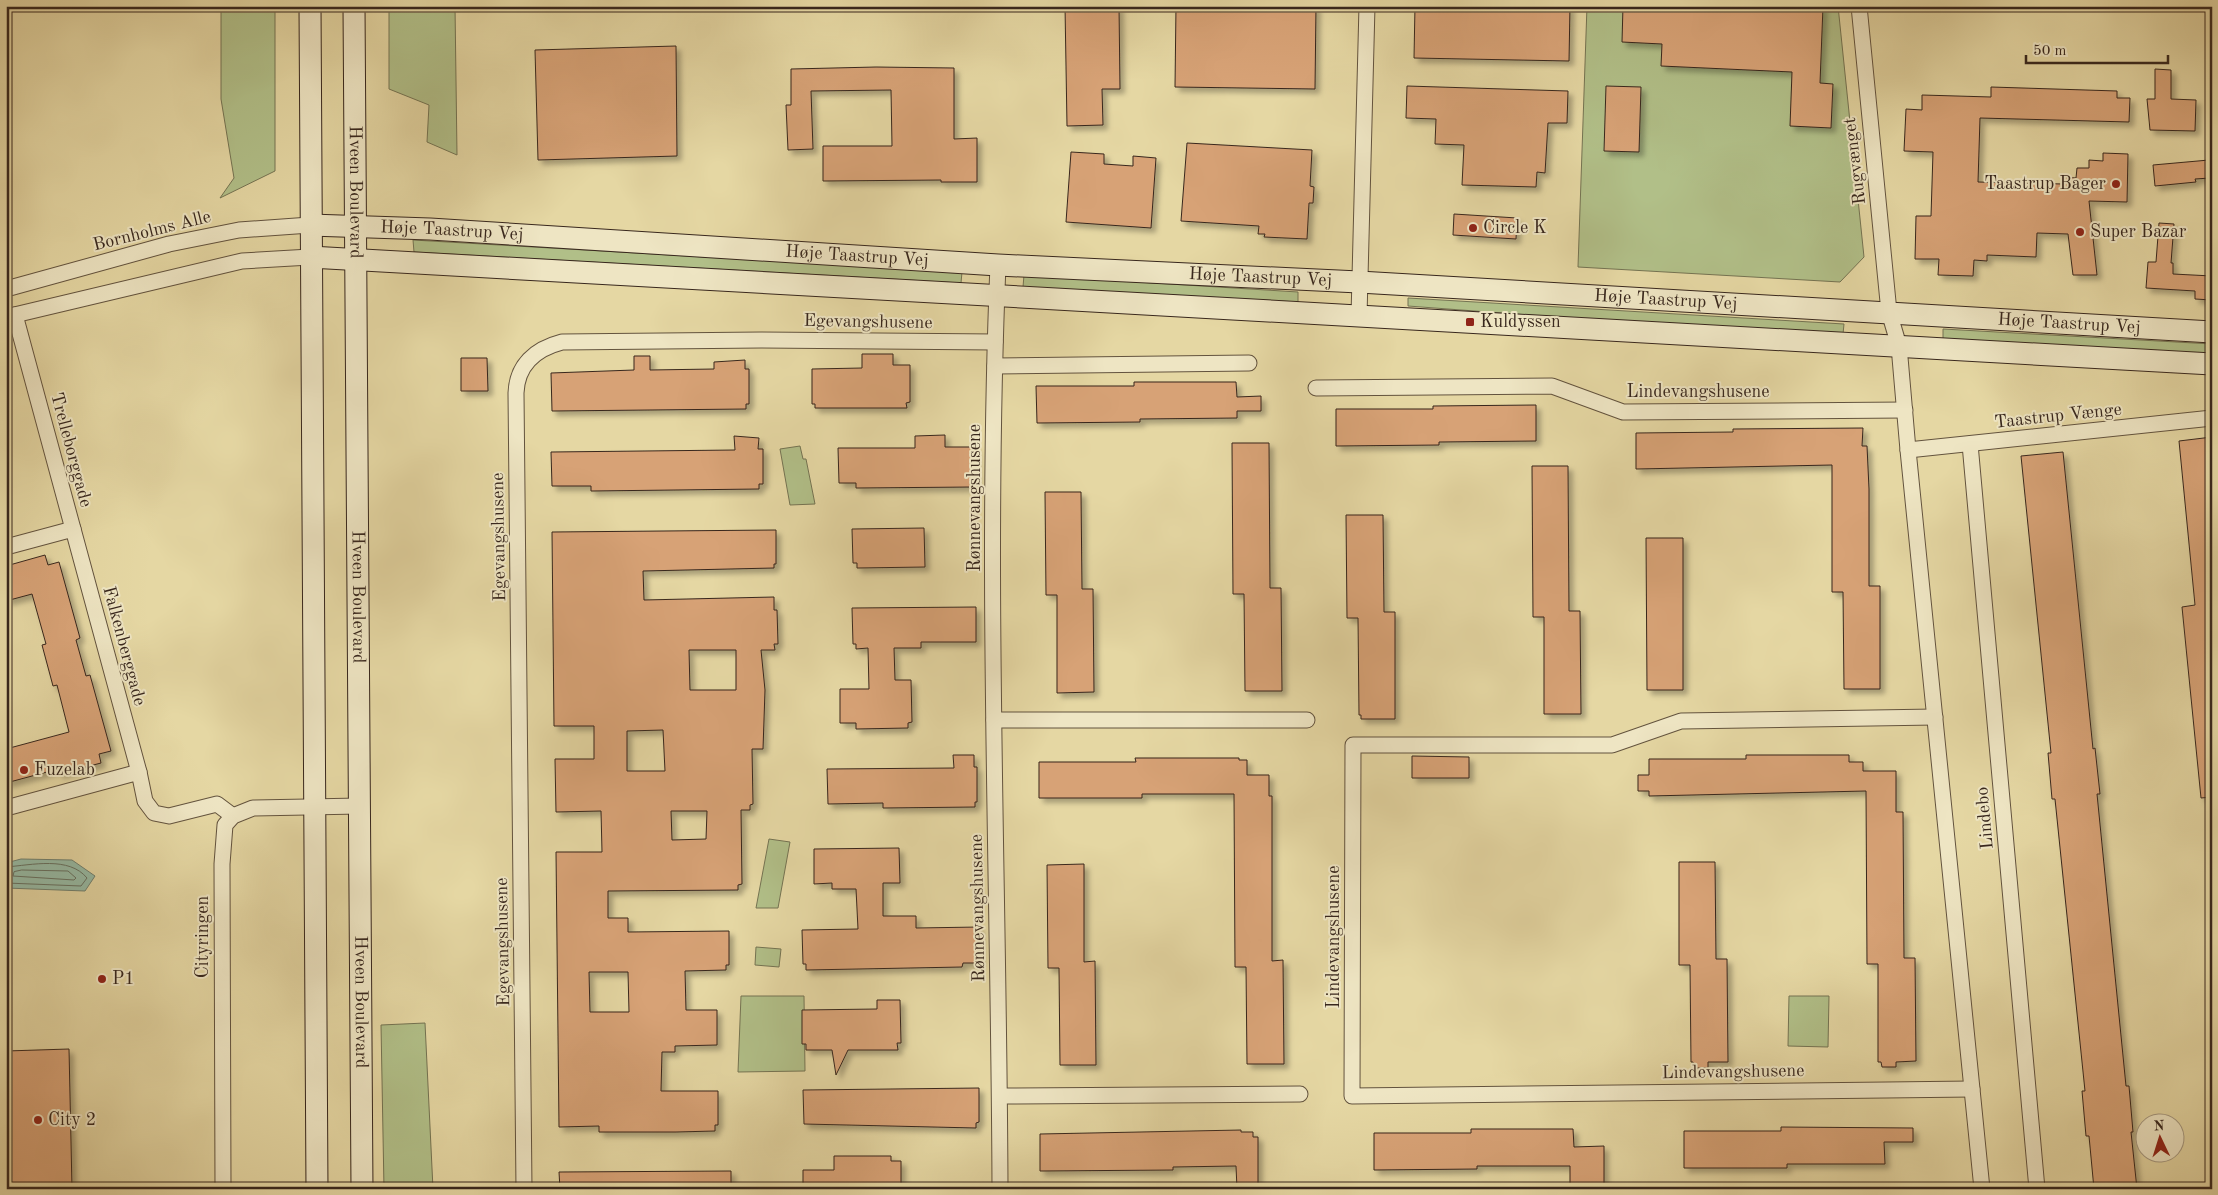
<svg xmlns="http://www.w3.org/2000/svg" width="2218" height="1195" font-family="'Old Standard TT',serif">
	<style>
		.green { fill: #b1bf88; stroke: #747352 }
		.water { fill: #96baa4; stroke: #707f6e }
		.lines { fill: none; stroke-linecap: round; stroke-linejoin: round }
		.shore { stroke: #677060; stroke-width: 1 }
		.building { fill: #d7a276; stroke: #38271d; fill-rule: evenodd; filter: url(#shadow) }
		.street-casing { stroke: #63533e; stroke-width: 17 }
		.secondary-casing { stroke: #38271d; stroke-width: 23 }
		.street { stroke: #eee5c3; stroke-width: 15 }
		.secondary { stroke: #eee5c3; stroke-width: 21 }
		.poi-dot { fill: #8f2418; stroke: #eee5c3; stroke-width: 2 }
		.labels { text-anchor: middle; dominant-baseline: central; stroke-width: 4; stroke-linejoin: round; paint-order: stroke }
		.street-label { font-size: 18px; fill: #38271d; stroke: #eee5c3 }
		.poi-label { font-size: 18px; fill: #38271d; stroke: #eee5c3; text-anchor: start }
	</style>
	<defs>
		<filter id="shadow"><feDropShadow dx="4.5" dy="4.5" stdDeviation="2.5" flood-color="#0004"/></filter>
	</defs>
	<rect width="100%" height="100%" fill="#e5d7a3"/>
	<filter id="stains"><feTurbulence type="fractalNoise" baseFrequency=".004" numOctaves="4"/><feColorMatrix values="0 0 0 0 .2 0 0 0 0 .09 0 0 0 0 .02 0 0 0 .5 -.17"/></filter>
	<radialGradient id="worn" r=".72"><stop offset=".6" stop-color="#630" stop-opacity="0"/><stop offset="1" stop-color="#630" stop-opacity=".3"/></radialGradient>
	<g class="green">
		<polygon points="221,6 275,6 275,171 220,198 234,178 221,99"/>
		<polygon points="389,6 455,6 457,155 427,142 429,105 389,89"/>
		<polygon points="1587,6 1838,6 1864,257 1840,282 1578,267"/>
		<polygon points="413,240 962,272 961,283 414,252"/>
		<polygon points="1024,275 1298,292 1298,302 1023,287"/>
		<polygon points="1408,298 1844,324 1843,334 1675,326 1408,306"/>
		<polygon points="1943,329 2212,344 2212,356 1943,341"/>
		<polygon points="800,446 803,459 806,459 815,504 790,505 780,449"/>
		<polygon points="769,839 790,842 778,908 756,908"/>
		<polygon points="756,947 781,949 779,967 755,965"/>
		<polygon points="741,996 804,996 805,1071 738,1072"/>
		<polygon points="1789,996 1829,996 1828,1047 1788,1046"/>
		<polygon points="425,1023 433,1189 384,1189 381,1025"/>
	</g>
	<polygon class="water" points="21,859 72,860 95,876 85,891 6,888 6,863"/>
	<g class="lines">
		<g class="shore">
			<path d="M6,867C32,865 69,856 87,878L81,886L6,883"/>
			<polygon points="22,870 68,871 76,878 74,880 13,876 14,872"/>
		</g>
	</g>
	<g class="building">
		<polygon points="1065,6 1119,6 1120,89 1102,89 1103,125 1067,126"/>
		<polygon points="1176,6 1316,6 1315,89 1175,87"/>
		<polygon points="1415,6 1570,6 1569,61 1414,58"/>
		<polygon points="1623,6 1823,6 1820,83 1833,84 1831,128 1790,126 1792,72 1661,66 1662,44 1622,42"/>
		<polygon points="676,46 677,156 538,160 535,50"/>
		<polygon points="876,67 954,68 954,139 977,138 977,182 941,182 941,180 823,181 823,146 892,146 891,90 811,91 813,149 788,150 786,105 791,105 791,69"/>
		<polygon points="2155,69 2171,70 2171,99 2196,100 2195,131 2150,130 2147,99 2155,99"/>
		<polygon points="1407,86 1568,91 1567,123 1548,123 1545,173 1537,172 1536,187 1462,185 1464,145 1435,144 1436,119 1406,118"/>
		<polygon points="1606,86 1641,87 1639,152 1604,151"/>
		<polygon points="1991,87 2117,91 2117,98 2130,98 2129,122 1980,118 1978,182 2063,184 2062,177 2076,178 2077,168 2089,168 2089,160 2103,161 2103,153 2128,154 2127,202 2089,201 2097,275 2073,275 2068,234 2037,233 2036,257 1987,255 1987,261 1974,260 1973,276 1938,275 1939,259 1915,259 1916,216 1931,216 1933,152 1904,151 1906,109 1922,110 1922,95 1991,97"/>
		<polygon points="1187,143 1312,150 1310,186 1314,187 1313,203 1309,203 1307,239 1264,237 1265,234 1258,234 1259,226 1181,221"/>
		<polygon points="1071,152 1104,154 1104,164 1133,166 1133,156 1156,158 1151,228 1066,222"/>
		<polygon points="2209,160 2210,178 2195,179 2196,182 2155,186 2153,165"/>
		<polygon points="1454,214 1517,218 1516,239 1453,235"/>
		<polygon points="2159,223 2174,224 2171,263 2173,263 2173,274 2212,276 2212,300 2195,299 2195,291 2146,288 2148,262 2156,262"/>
		<polygon points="862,354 893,354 893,365 910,365 910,402 906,403 907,408 815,408 815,404 812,404 812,369 862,368"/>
		<polygon points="634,356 650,356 650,370 714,369 714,362 745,360 745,369 749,369 749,404 746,404 746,409 552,411 551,373 634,370"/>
		<polygon points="461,358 487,358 488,391 461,391"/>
		<polygon points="1134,382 1236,382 1237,397 1261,396 1261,411 1237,411 1237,418 1140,419 1140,422 1037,423 1036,386 1134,386"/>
		<polygon points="1536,405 1536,441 1439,442 1439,445 1336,446 1336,409 1433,409 1433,406"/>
		<polygon points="1863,428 1862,446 1867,446 1869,489 1869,586 1880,586 1880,689 1844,689 1843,592 1832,592 1832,465 1636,469 1636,433 1733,432 1733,429"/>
		<polygon points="945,435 945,447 975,447 976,482 972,482 972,487 856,488 856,483 839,483 838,448 915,448 915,436"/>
		<polygon points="734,436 759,438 758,449 763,449 763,484 759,484 759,489 591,491 591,486 552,486 551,452 735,450"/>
		<polygon points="2212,437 2212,797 2201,798 2182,607 2195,605 2179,441"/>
		<polygon points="1232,443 1269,443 1270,588 1281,588 1282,691 1245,691 1244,594 1233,594"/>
		<polygon points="2063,452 2093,749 2095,748 2100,794 2097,794 2126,1086 2129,1086 2133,1132 2131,1132 2137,1189 2094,1189 2089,1136 2086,1136 2082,1091 2085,1091 2055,799 2052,799 2048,753 2051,753 2021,456"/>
		<polygon points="1532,466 1568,466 1569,611 1580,611 1581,714 1544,714 1544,617 1533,617"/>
		<polygon points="1045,492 1081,492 1082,589 1093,589 1094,692 1057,693 1057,595 1046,595"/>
		<polygon points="1346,515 1383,515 1384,612 1395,612 1395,719 1361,719 1361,715 1359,715 1358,618 1347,618"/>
		<polygon points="924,528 925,567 857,568 857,563 853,563 852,529"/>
		<path d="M776,530V564H774V568L643,571L644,600L774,597V610H777L778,644H774L775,650H761L765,690L763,749H752L753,804L750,805V810H741L742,884L738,885V890L608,891V918H628V932L729,931V965H726V970L685,971L686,1010H717V1045L675,1046V1052H662L661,1091H718V1125H715V1131L676,1132H599V1126L559,1127L556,852H602L601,811L556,812L555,759H594V726H554L552,532ZM689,650H736V690H690ZM663,730L665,771H627V731ZM671,811H707L706,839L672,840ZM589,972H628L629,1012H590Z"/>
		<polygon points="1646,538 1683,538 1683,690 1647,690"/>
		<polygon points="45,555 48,565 59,562 80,638 76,640 86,676 90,675 111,751 99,754 101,763 59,774 58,769 6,783 6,749 69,732 57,685 53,686 42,645 46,644 32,594 6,601 6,566"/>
		<polygon points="976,607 976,642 921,642 921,648 894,648 895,680 911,680 912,722 908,723 908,728 856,729 856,723 840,723 840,689 869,689 868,648 856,649 856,644 853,644 852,608"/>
		<polygon points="953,755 974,755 974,767 977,767 977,802 975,802 975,807 883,808 883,803 828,804 827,769 954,768"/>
		<polygon points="1746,755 1849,755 1849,762 1863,762 1863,771 1896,771 1896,812 1903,812 1904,958 1915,958 1916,1061 1896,1062 1896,1067 1882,1067 1881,1062 1878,1062 1878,964 1867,964 1866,791 1649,796 1649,791 1638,791 1638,775 1649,775 1649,759 1746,759"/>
		<polygon points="1412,756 1469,757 1469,778 1412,778"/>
		<polygon points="1135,758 1239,758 1239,760 1247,760 1247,775 1269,775 1269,796 1272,796 1272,961 1283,960 1284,1064 1247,1064 1246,967 1235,967 1234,794 1142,794 1142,798 1039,798 1039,762 1136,762"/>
		<polygon points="899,848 900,883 883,883 883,916 916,916 916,928 979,927 979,963 963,963 962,967 806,970 806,964 803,964 802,930 858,929 856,889 832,889 832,883 814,884 814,849"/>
		<polygon points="1679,862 1715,862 1716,959 1727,959 1728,1062 1708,1062 1708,1068 1693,1068 1693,1062 1691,1062 1690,965 1679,965"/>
		<polygon points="1084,864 1084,962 1095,961 1096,1065 1060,1065 1059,968 1048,968 1047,865"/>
		<polygon points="877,1000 900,1000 901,1043 897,1043 898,1050 848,1050 836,1075 832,1050 806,1050 806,1044 802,1044 802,1010 877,1009"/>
		<polygon points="69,1049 72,1189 6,1189 6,1051"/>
		<polygon points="979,1088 979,1122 976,1123 976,1128 804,1124 803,1090"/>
		<polygon points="1781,1127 1913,1128 1913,1142 1884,1142 1885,1164 1787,1164 1787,1168 1684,1168 1684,1131 1781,1131"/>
		<polygon points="1471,1129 1573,1129 1574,1147 1604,1146 1604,1189 1570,1189 1570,1166 1477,1166 1477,1169 1374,1170 1374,1133 1471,1133"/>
		<polygon points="1241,1130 1241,1132 1253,1132 1253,1137 1258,1137 1258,1189 1237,1189 1236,1166 1173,1167 1173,1170 1040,1171 1040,1134"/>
		<polygon points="834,1156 891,1156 891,1161 901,1161 901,1189 803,1189 803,1170 834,1170"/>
		<polygon points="731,1171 731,1189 560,1189 559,1172"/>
	</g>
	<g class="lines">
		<g class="street-casing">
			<g id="street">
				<polyline points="1859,6 1889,312 1899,346 1908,450 1982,1189"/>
				<path d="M998,265C985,573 999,881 1000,1189"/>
				<polyline points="6,289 169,244 239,230 310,225"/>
				<polyline points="1359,316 1367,6"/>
				<polyline points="6,317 242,261 310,257"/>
				<polyline points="995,366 1249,363"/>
				<polyline points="1316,388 1552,386 1623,412 1905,410"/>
				<polyline points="1970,444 2037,1189"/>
				<polyline points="1908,450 2212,418"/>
				<polyline points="73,529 139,772"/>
				<polyline points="6,547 73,529 15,315"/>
				<polyline points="1935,717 1681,721 1612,745 1353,745 1352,1096 1972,1089"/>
				<polyline points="994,720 1307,720"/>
				<polyline points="6,808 139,772 145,801 154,813 169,816 217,804 233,816"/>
				<polyline points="1000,1096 1300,1094"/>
				<polyline points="223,1189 222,864 225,825 233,816 253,808 360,806"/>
				<path d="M524,1189L516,393C517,365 535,349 562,342L761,340L995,342"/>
			</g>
		</g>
		<g class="secondary-casing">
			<g id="secondary">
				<polyline points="310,6 317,1189"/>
				<path id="s1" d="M354,6L362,1189"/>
				<path id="s2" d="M310,225L430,229L998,265L1359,282L2212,332"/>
				<polyline points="310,257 2212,364"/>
			</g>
		</g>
		<use href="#street" class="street"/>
		<use href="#secondary" class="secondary"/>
	</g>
	<g class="poi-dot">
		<circle cx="2116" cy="184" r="5"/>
		<circle cx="1473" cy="228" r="5"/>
		<circle cx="2080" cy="232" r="5"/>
		<rect x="1465" y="317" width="10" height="10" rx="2.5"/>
		<circle cx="24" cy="770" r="5"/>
		<circle cx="102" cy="979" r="5"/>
		<circle cx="38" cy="1120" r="5"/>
	</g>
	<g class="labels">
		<g class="street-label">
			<text transform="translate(1855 161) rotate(-97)">Rugvænget</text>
			<text stroke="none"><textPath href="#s1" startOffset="186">Hveen Boulevard</textPath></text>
			<text transform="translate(152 231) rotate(-14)">Bornholms Alle</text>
			<text stroke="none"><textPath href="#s2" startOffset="142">Høje Taastrup Vej</textPath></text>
			<text stroke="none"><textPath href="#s2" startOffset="548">Høje Taastrup Vej</textPath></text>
			<text stroke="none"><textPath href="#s2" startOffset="952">Høje Taastrup Vej</textPath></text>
			<text stroke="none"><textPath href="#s2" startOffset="1358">Høje Taastrup Vej</textPath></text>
			<text transform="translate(868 322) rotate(1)">Egevangshusene</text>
			<text stroke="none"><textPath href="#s2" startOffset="1762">Høje Taastrup Vej</textPath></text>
			<text x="1698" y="392">Lindevangshusene</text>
			<text transform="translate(2058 416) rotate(-6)">Taastrup Vænge</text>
			<text transform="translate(71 450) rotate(75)">Trelleborggade</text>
			<text transform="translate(975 498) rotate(-90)">Rønnevangshusene</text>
			<text transform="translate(499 537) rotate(-91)">Egevangshusene</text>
			<text stroke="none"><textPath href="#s1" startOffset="591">Hveen Boulevard</textPath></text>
			<text transform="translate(124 646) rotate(75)">Falkenberggade</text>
			<text transform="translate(1985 818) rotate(-95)">Lindebo</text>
			<text transform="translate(978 908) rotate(-91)">Rønnevangshusene</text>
			<text transform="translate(203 937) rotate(-90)">Cityringen</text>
			<text transform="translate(1334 937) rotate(-90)">Lindevangshusene</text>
			<text transform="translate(503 942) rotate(-91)">Egevangshusene</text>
			<text stroke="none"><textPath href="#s1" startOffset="996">Hveen Boulevard</textPath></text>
			<text transform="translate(1733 1072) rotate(-1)">Lindevangshusene</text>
		</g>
		<g class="poi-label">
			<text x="2106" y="184" text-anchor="end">Taastrup Bager</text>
			<text x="1483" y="228">Circle K</text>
			<text x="2090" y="232">Super Bazar</text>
			<text x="1480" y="322">Kuldyssen</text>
			<text x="34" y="770">Fuzelab</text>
			<text x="112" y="979">P1</text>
			<text x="48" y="1120">City 2</text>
		</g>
	</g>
	<rect width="2218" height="1195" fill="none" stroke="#e5d7a3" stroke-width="25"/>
	<rect x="8" y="8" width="2203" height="1180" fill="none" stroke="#38271d" stroke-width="2.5"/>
	<rect x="12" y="12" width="2193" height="1170" fill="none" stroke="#38271d"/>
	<g transform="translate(2160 1138) rotate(356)"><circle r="24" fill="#eee5c3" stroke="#a59981"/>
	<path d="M0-4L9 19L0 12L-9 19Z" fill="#8f2418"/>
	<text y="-8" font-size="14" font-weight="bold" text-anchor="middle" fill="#38271d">N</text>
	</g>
	<path d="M2026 55v8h142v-8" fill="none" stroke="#38271d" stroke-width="2.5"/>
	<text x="2033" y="55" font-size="15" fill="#38271d" stroke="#eee5c3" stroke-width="4" paint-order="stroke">50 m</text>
	<rect width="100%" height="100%" filter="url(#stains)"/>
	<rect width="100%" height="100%" fill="url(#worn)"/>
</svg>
